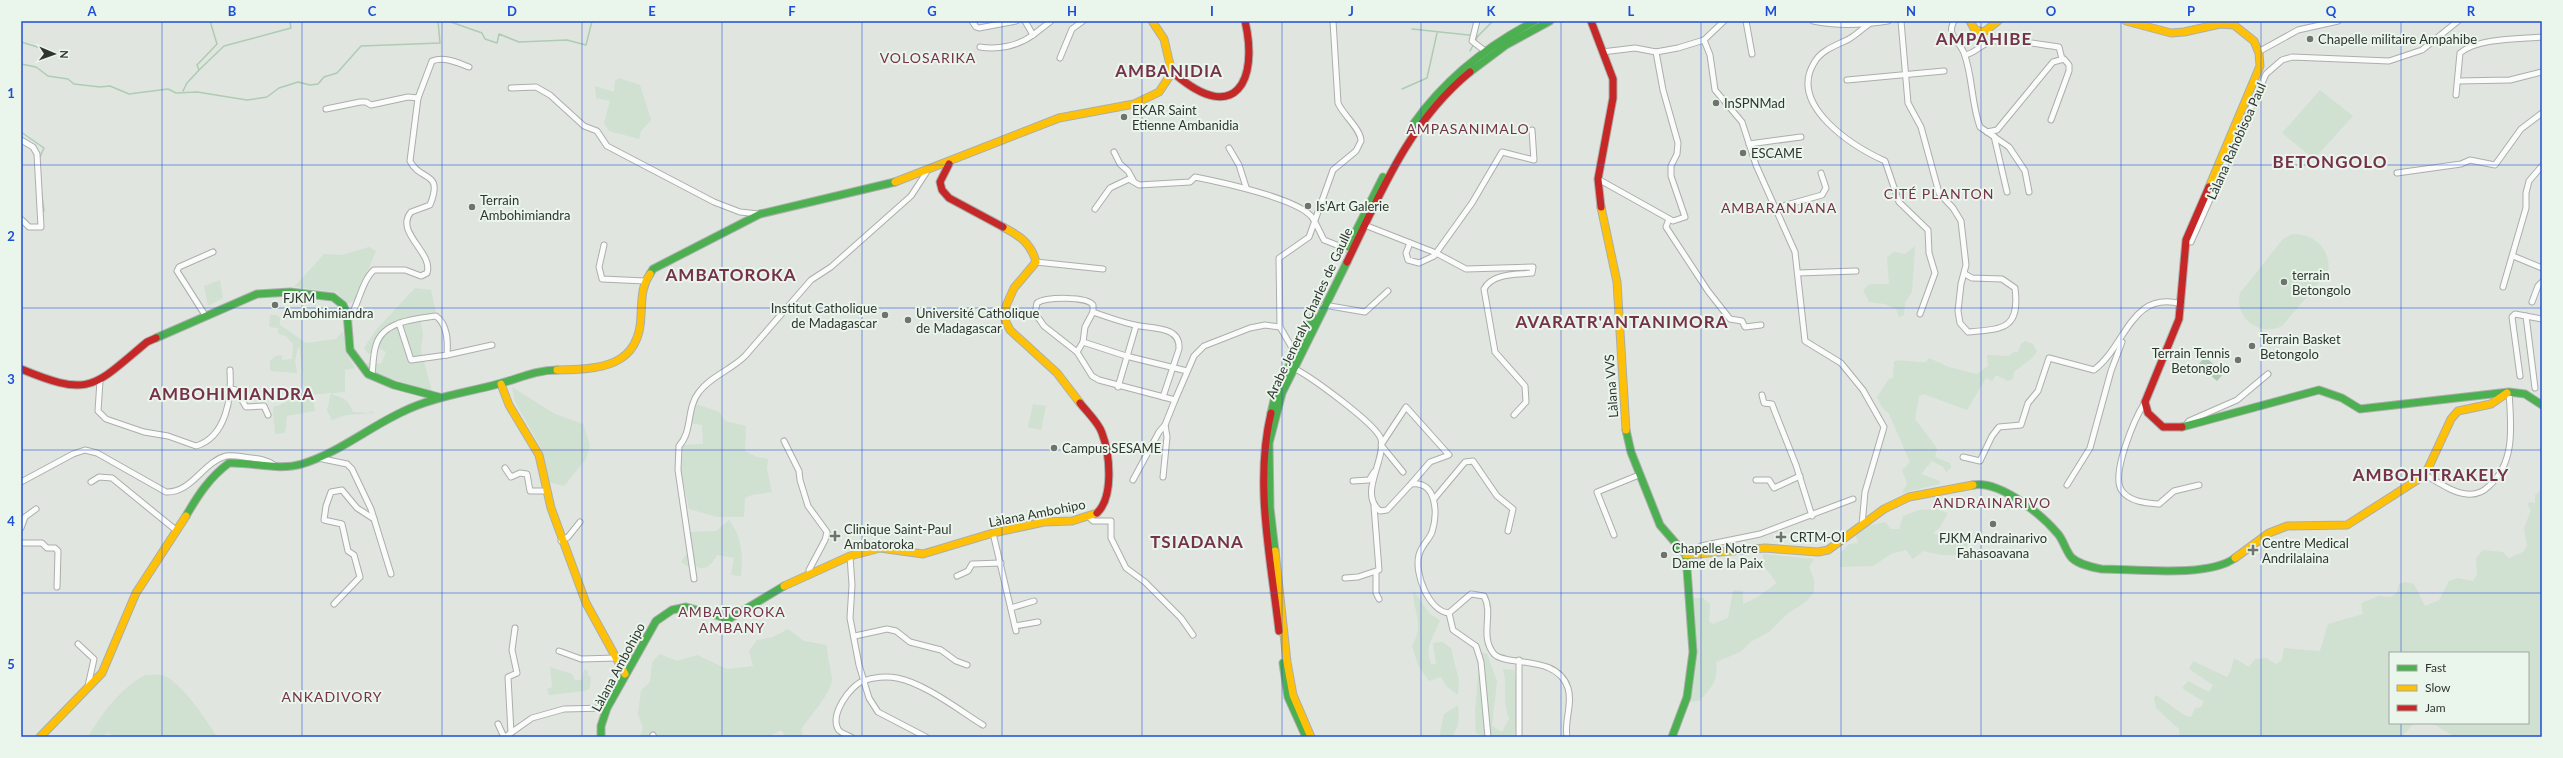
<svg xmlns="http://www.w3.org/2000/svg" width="2563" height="758" font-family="Lato,sans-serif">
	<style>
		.green { fill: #d0e0d1 }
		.water { fill: #aeccb2 }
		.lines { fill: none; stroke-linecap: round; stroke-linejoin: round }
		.stream { stroke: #aeccb2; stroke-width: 1.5 }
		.street-casing { stroke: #abafab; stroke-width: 7 }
		.fast-casing { stroke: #abafab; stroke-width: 9 }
		.slow-casing { stroke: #abafab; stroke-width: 9 }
		.jam-casing { stroke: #abafab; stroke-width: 9 }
		.street { stroke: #fafbfa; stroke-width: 5 }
		.fast { stroke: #4caf50; stroke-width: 7 }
		.slow { stroke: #ffc107; stroke-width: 7 }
		.jam { stroke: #c62828; stroke-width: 7 }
		.grid { fill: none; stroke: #1d4ed8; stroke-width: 1; stroke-opacity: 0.55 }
		.poi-dot { fill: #6e736e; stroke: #eaf5eb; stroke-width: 1.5 }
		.labels { text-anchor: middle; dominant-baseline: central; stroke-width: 4; stroke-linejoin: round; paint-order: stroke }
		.poi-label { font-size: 13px; fill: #313531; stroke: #eaf5eb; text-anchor: start }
		.street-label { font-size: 13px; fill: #313531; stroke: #eaf5eb }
		.neighbourhood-label { font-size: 14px; letter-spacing: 1px; fill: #76314b; stroke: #eaf5eb }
		.district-label { font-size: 17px; font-weight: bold; letter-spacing: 1px; fill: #76314b; stroke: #eaf5eb }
		.neatline { fill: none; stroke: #1d4ed8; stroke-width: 1.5 }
		.grid-label { font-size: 13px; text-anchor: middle; font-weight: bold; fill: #1d4ed8 }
	</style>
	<rect width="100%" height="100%" fill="#e0e5e0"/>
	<g class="green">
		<polygon points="619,78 640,85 651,120 641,131 639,139 609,131 604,123 610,101 596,98 595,86 614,92 615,81"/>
		<polygon points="2320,90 2353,116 2314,159 2282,133"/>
		<path d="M2292,234C2314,233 2332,250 2328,272L2282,326C2259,337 2234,318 2240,293L2283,239Z"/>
		<polygon points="1915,246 1912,292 1905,303 1904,315 1899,317 1896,309 1885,304 1869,302 1863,290 1870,284 1889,284 1887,257 1894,252 1905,254"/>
		<polygon points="369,247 376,251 355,300 347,304 337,292 294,287 324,254 342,255"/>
		<polygon points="220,280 223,298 208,306 204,286"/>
		<polygon points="415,288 431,290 436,312 420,318 423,335 421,349 432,392 372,372 364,364 374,362 381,364 386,352 379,348 369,354 364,348 376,330"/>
		<path d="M270,315H277L280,318V325L306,343L336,339L343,331L347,354L355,368L345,370V392L333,393V395C344,397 349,401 353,412L370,413L371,411L374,413L346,415L332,420L327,411L331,393L299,396L293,401L313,398L315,411L287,416L285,433L275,434L273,407C284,405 292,396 304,394L300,348H298L295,360L297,373L270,371V361L275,356L282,355V360L292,359L293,344L286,336L278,334V328L269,327Z"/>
		<path d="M2025,341L2033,344L2037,352L2032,358L2014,372L2013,379L2008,381L1996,375L1992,381L1986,378L1967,410L1923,394L1919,396L1915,419L1937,448L1935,457L1950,463L1951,468L1946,472L1943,467L1932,461L1921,474L1940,481V484L1902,493L1907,483L1902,470L1910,462L1889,414L1882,407L1877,397L1889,379L1893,378L1894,361C1905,359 1915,363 1926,362L1929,358L1949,367L1977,374L1988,366L1987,355L2009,356L2013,352H2018L2021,344Z"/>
		<polygon points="512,387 555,414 583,424 590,445 586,459 564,486 549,482 541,448 515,402"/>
		<polygon points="696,404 719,412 725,421 746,426 745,451 757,457 768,459 767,469 772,492 752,495 745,498 744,517 717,517 689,509 681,472 683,445 703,444 702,425 690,423 692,410"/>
		<polygon points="1033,404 1046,406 1041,430 1028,427"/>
		<polygon points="2542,488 2542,737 2455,737 2432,723 2528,723 2528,653 2390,653 2390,723 2414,723 2402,737 2180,737 2179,729 2156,708 2154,698 2156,695 2184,715 2191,717 2195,708 2201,707 2204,702 2182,688 2188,681 2209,692 2213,685 2189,669 2193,661 2227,677 2231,670 2234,658 2249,667 2255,659 2266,658 2276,664 2282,660 2284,648 2320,651 2328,624 2363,614 2361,603 2379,596 2391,597 2397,592 2399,584 2405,582 2414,584 2425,606 2439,600 2449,581 2458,578 2473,581 2477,574 2476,558 2483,550 2503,552 2509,558 2523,552 2527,546 2524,528 2531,510 2528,506 2529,502 2535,503 2535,495"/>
		<polygon points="1936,509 1948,513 1940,527 1933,533 1946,538 1957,533 1973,534 1968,545 1958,555 1941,555 1923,551 1913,559 1906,550 1891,554 1873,566 1840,567 1841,552 1849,544 1858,543 1855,533 1868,526 1885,522 1891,529 1899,529 1903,516 1919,510"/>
		<path d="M729,520C742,537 743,555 741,576L731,575L734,558L717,555C712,564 705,573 694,565L689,567L681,562L686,555L692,556L690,532L716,531Z"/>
		<path d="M1763,554L1814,559L1809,567L1814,579V592L1806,602L1787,614L1769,632L1752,641L1740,652L1716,662C1719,679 1711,689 1699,701L1688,702L1691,598H1703L1710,604L1709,621L1713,624L1728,618L1733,590L1743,591V604L1756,598L1777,583L1763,565Z"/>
		<path d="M1413,590L1430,614L1440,620C1434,636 1424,647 1431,664H1436L1433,643L1442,642L1451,648L1459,681L1458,695L1446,686L1441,677L1429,681L1418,665L1412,646C1425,625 1413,612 1413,590Z"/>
		<path d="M788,629L804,641L827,645C827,657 831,668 832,679C832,692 809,718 801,729L803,737H786L781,730L769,737H640L643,728L638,714L641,690L650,682L652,662L660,654L677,661L697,655L727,669L753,666L749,651L757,640L773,637Z"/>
		<path d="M1480,652L1487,654L1497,681L1492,726L1502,732L1509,719C1502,699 1508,687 1503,669L1514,670C1518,691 1520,716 1514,737H1485L1476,733L1475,712Z"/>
		<polygon points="550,667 572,674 575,680 582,680 584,669 588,671 588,676 591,677 590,688 585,691 549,695 547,689 552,687"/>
		<path d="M145,675C150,675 156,674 161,675C178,677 208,722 217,737H118L106,733L104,737H88C103,712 120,689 145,675Z"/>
		<path d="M1458,705C1459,717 1460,726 1452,737H1439L1444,714Z"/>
	</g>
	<polygon class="water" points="2205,357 2224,373 2217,381 2198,365"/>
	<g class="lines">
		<g class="stream">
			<polyline points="316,21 317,21"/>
			<polyline points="448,21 482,33 485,39 497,43 499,34 519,42 567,40 586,45 592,21"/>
			<polyline points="1412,29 1478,36"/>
			<polyline points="21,42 44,49"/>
			<polyline points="1470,51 1478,36 1493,21"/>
			<polyline points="21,64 36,67 48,76 68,79 74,84 100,87 110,86 129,94 168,89 176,93 197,92 247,100 267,97 279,88 298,82 310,85 318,84 324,77 337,73 361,46 440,43 438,21"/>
			<polyline points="199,70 224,46 291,28 290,22 294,21"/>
			<polyline points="1402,89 1427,78 1437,33"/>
			<polyline points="183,91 187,83 199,70 197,65 217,44 210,21"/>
			<polyline points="21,132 44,148 39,159"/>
			<polyline points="41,189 44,211"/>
		</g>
		<g class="street-casing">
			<g id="street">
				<polyline points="972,21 976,27 979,28 1016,21"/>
				<polyline points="1477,21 1472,41 1485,51"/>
				<polyline points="1746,21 1752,54"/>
				<path d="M1813,21C1837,26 1863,25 1888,21"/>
				<path d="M1901,21L1908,103L1921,127L1939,193L1953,208L1961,221L1966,265L1961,284L1958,311L1960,323L1968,332C2004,329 2020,329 2015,288L2002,279L1972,278L1965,274"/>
				<path d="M1954,21C1946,36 1959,40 1964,53C1973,77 1971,103 1980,127L2009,147L2025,171L2029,192"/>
				<path d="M1869,24C1862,29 1856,35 1849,39C1837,45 1821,50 1814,63C1788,106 1854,147 1885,161L1899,202L1928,230L1929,253L1935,273L1920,314"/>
				<polyline points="1033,35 1051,21"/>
				<polyline points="1704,40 1710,55 1715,90 1742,122 1756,165 1795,252 1805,341 1841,363 1863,390 1884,427 1865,492 1862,525"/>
				<path d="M980,47C998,50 1018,46 1033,35L1025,21"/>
				<polyline points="2260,51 2298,30 2338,21"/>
				<polyline points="1602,52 1635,48 1656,52 1678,48 1704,40 1724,21"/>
				<path d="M1965,55C1976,53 1982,43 1993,41C2010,38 2041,45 2059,47L2062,59"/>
				<polyline points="1060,58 1072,29 1083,21"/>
				<polyline points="1847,80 1944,71"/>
				<polyline points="2458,81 2510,80 2542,72"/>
				<polyline points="511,88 536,87 550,95 584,126 597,131 607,146 714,202 740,212 759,214"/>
				<path d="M2456,95L2460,53C2477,38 2519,39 2542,37"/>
				<path d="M418,98L432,61C445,56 458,63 469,67"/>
				<path d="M326,109L360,102H366L371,105L408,97L418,98L410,161C420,182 444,170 430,205L411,212C394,232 434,253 427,273L421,276L405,270H374C362,280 358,307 348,321"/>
				<polyline points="1987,132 1997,130 2053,62 2064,59 2069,65 2069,71 2051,120"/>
				<polyline points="1994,136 2007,192"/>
				<polyline points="21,140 33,147 37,154 41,227 29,227 22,220"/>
				<polyline points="1749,144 1801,137"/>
				<polyline points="1229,148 1239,165 1246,187"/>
				<polyline points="1114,152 1120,164 1128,171 1133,180"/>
				<polyline points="2397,173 2461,164 2470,160 2495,165 2521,129 2542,113"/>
				<polyline points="1598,179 1673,221 1685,217 1671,176 1671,166 1677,154 1678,143 1663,90 1656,52"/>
				<polyline points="1776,208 1822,195 1826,188 1821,173"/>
				<path d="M1095,209L1110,188L1129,179L1139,185L1190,182L1195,177C1220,182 1295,198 1311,216C1316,222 1320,233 1324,240L1347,249"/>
				<polyline points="1669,219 1666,227 1708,291 1730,319 1742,321 1745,327 1761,325"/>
				<path d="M1362,224L1436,253L1466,269L1533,267L1532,273C1516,275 1493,273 1484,289L1495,352L1525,386L1526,402L1514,415"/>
				<polyline points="2186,240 2191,242 2266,74 2282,60 2292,57 2389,61 2422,50 2458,21"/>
				<polyline points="1410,243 1406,253 1408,260 1419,263 1434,256 1472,203 1502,152 1534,160 1532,130"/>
				<polyline points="604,245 599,267 602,279 645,281"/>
				<polyline points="2513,256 2542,268"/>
				<polyline points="1036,262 1103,269"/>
				<polyline points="1798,273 1856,271"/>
				<polyline points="2503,287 2526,208 2526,193 2529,181 2542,166"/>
				<polyline points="2532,302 2538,286 2542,282"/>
				<polyline points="1324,305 1365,312 1388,291"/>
				<polyline points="205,315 177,271 179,267 213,252"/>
				<polyline points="2526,316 2535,388"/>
				<polyline points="1083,342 1085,327 1093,312"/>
				<path d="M1077,352L1044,326L1035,313L1037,303C1046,297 1087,296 1093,305V312C1107,317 1121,322 1135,325C1150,329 1181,325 1179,349L1163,397"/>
				<path d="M1295,353L1280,327L1279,258L1309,237L1333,170L1356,151L1361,141C1361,129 1343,115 1338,103L1333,21"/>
				<polyline points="447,355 492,345"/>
				<path d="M1291,367C1308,374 1376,424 1381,439C1386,460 1358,494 1380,511L1387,510L1411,484C1437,480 1438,514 1432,532C1429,540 1421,546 1419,555C1414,574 1429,611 1449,613L1471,594L1484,596C1494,614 1479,636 1494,654C1507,667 1557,654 1568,688C1573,704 1564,721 1567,737"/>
				<polyline points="1187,371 1126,356 1083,342 1077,352 1092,376 1099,380 1175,400 1194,356 1204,346 1250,328 1265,325 1280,327"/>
				<path d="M372,376C373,366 373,354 376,345C383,321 415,319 436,316C448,325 448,342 447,355L411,360L399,323"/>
				<polyline points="2520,376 2512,317 2515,314 2542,319"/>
				<path d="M100,381L98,411L106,419L144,432L168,436L196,446C226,437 232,398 230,370"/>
				<polyline points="1118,387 1136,326"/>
				<polyline points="231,389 236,390 246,407 264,406 268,415"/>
				<polyline points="1762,395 1764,403 1772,404 1775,412 1796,465 1812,516"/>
				<path d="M2145,402C2135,418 2110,475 2122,491C2130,502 2147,503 2159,504L2174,491L2199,485"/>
				<polyline points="2184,427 2189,421 2237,400 2268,374"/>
				<polyline points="784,441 799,471 800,480 808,506 827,532 825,540 809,570 810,575"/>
				<path d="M1963,457L1980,461L1992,436L1999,427L2021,425L2028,403L2038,391L2049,358L2094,370C2126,346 2131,290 2181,304"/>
				<polyline points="318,458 347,464 352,469 371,509 391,574"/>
				<polyline points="505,468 511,477 520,473 527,474 530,491 547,491"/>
				<polyline points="1403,472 1381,445 1406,407 1449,455 1430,462 1411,484"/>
				<path d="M2425,475C2438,482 2453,493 2467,494C2476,495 2483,492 2489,486C2516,462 2511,425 2509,392"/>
				<polyline points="1163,477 1167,437 1165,425 1175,400"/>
				<polyline points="1133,480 1159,432 1165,425"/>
				<polyline points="1756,480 1769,480 1774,488 1800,476"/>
				<polyline points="1353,481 1369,480 1374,472"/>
				<path d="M21,482L73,454L85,450L97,453L166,492C192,493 203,462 226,456C233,455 243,457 251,458C259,459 267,460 274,465"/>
				<polyline points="91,482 99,477 112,478 177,531"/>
				<polyline points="2067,485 2090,448 2111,371 2122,342"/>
				<polyline points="1434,499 1465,462 1473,461 1497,496 1513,509 1508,531"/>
				<polyline points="1089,517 1093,521 1111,521 1111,538 1126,568 1145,582 1181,618 1193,635"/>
				<polyline points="21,528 25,517 36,509"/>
				<polyline points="993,533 1016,631"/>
				<polyline points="1614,535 1597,492 1639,475"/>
				<polyline points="561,541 568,537 580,522"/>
				<polyline points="21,543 42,543 47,548 55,548 58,551 57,587"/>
				<polyline points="1697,555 1701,546 1760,534 1853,499"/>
				<polyline points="850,556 852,585 850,618 859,665 869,698 878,712 926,737"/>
				<polyline points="1376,572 1376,593 1379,599"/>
				<polyline points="957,576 968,571 972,564 1001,563"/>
				<polyline points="1345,578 1358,577 1379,570 1374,506"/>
				<path d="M694,579L678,470L679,446C693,431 686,408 699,392C711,376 731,370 745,356L811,280L831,267L911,196L926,173"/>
				<polyline points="334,604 360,577 354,555 348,551 342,524 324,520 326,506 331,492 342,490 357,508 374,519"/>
				<polyline points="1011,608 1034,601"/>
				<polyline points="1449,613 1453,630 1476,646 1481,662 1488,737"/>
				<polyline points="1015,626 1038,622"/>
				<polyline points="855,636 887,629 896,631 910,642 941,650 956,661 967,665"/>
				<polyline points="78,644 94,659 88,686"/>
				<polyline points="559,651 581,659 617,658"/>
				<polyline points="498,724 504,737"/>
				<polyline points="511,733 508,677 517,673 512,650 515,628"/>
				<polyline points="653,735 654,737"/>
				<polyline points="505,737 532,718 564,709 607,708"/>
				<path d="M851,737C847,735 840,733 838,729C830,714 850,686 863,681C873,677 887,676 897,678C924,683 959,710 983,725"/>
				<polyline points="1519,737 1519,660"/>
			</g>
		</g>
		<g class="fast-casing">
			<g id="fast">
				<polyline points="1470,72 1506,45 1550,21"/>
				<path d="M1414,123C1446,78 1487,46 1535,21"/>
				<polyline points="1348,247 1383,177"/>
				<polyline points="650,274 653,269 760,214 895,182"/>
				<polyline points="156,338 257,294 290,292 333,297 343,305 347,313 350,350 368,374 394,385 439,397"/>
				<polyline points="1271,413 1276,392 1313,317"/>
				<polyline points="2182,427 2319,390 2342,398 2360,409 2509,392 2525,394 2542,405"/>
				<polyline points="1626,430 1631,452 1660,525 1686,555 1693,652 1687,697 1672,737"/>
				<path d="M1973,485C2000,480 2042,515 2058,534C2064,541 2066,552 2072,558C2080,565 2092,567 2101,569C2135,569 2208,578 2235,558"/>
				<path d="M186,516C198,495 210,477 229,463C253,462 278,471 302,464C338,453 368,428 402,412C432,397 465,393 498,384C518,379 535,370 557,370"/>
				<polyline points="1275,551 1270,508 1269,443 1282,393 1347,262"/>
				<polyline points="1283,663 1288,697 1306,737"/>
				<polyline points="601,737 601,726 607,708 656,621 672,610 686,607 729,619 784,586"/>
			</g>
		</g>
		<g class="slow-casing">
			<g id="slow">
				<polyline points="1152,21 1164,39 1171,69"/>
				<polyline points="1970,21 1975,30 1984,32 1998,21"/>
				<polyline points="2126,21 2171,33 2184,32 2220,24 2234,25 2254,41 2259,53 2260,66 2209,187"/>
				<polyline points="895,182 1059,118 1134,104 1159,92 1169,77"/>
				<polyline points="1601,207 1617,282 1626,430"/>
				<path d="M1003,227C1020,236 1031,243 1036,262L1014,288L1006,306L1005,320L1010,330L1057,373L1080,403"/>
				<path d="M557,370C599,369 640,368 641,315C642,300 641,287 650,274"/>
				<polyline points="501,384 509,405 539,455 551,508 586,603 625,674"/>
				<polyline points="1275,551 1287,662 1293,695 1311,737"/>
				<polyline points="1686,555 1765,548 1818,552 1828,550 1884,509 1909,497 1973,485"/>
				<polyline points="2235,558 2269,533 2287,526 2347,525 2425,475 2451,419 2458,411 2491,404 2507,393"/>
				<polyline points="784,586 850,556 880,548 923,554 993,533 1044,522 1072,521 1097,513"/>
				<polyline points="40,737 102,673 136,593 186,516"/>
			</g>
		</g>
		<g class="jam-casing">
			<g id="jam">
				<polyline points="1591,21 1613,79 1613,98 1598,179 1601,207"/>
				<path d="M1176,75C1235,125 1259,81 1245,21"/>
				<polyline points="949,164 940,182 942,190 949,198 1003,227"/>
				<path d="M1347,262C1381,192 1409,122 1470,72"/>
				<path d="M21,369C91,398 93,387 147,342L156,338"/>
				<path d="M1080,403C1087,412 1099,423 1102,433C1110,454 1114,497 1097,513"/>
				<path d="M1271,413C1254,484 1271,560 1279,631"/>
				<polyline points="2182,427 2163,427 2148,413 2145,402 2179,319 2186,240 2209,187"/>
			</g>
		</g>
		<use href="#street" class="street"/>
		<use href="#fast" class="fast"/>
		<use href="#slow" class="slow"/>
		<use href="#jam" class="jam"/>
	</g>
	<path class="grid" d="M162,21V737M302,21V737M442,21V737M582,21V737M722,21V737M862,21V737M1002,21V737M1142,21V737M1282,21V737M1421,21V737M1561,21V737M1701,21V737M1841,21V737M1981,21V737M2121,21V737M2261,21V737M2401,21V653M21,165H2542M21,308H2542M21,450H2542M21,593H2542M2401,723V737"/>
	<g class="poi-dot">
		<circle cx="2310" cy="39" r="4"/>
		<circle cx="1716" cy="103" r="4"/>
		<circle cx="1124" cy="117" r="4"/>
		<circle cx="1743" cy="153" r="4"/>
		<circle cx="1308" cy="206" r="4"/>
		<circle cx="472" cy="207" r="4"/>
		<circle cx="2284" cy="282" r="4"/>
		<circle cx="275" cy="305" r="4"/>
		<circle cx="885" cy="315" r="4"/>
		<circle cx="908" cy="320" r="4"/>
		<circle cx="2252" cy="346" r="4"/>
		<circle cx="2238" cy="360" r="4"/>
		<circle cx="1054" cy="448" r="4"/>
		<circle cx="1993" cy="524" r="4"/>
		<path d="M833 530h4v4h4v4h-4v4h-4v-4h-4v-4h4z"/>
		<path d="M1779 531h4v4h4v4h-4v4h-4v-4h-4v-4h4z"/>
		<path d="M2251 544h4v4h4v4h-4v4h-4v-4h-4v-4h4z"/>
		<circle cx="1664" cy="555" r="4"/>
	</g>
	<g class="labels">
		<g class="poi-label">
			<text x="2318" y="39">Chapelle militaire Ampahibe</text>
			<text x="1724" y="103">InSPNMad</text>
			<text x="1132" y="110">EKAR Saint<tspan x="1132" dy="15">Etienne Ambanidia</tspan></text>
			<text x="1751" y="153">ESCAME</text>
			<text x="480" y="200">Terrain<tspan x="480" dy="15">Ambohimiandra</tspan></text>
			<text x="1316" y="206">Is'Art Galerie</text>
			<text x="2292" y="275">terrain<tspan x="2292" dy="15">Betongolo</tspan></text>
			<text x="283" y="298">FJKM<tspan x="283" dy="15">Ambohimiandra</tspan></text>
			<text x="877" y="308" text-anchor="end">Institut Catholique<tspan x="877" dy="15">de Madagascar</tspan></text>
			<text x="916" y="313">Université Catholique<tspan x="916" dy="15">de Madagascar</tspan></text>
			<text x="2260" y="339">Terrain Basket<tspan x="2260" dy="15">Betongolo</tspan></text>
			<text x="2230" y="353" text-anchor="end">Terrain Tennis<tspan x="2230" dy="15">Betongolo</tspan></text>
			<text x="1062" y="448">Campus SESAME</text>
			<text x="844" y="529">Clinique Saint-Paul<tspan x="844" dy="15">Ambatoroka</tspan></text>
			<text x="1790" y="537">CRTM-OI</text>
			<text x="1993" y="538" text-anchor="middle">FJKM Andrainarivo<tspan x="1993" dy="15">Fahasoavana</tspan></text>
			<text x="2262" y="543">Centre Medical<tspan x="2262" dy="15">Andrilalaina</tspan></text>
			<text x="1672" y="548">Chapelle Notre<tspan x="1672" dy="15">Dame de la Paix</tspan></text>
		</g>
		<g class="street-label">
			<text transform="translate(2236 141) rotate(-66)">Làlana Rahobisoa Paul</text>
			<text transform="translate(1309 313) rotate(-65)">Arabe Jeneraly Charles de Gaulle</text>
			<text transform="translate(1611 386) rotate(-94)">Làlana VVS</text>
			<text transform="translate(1037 513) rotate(-11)">Làlana Ambohipo</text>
			<text transform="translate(618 667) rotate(-62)">Làlana Ambohipo</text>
		</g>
		<g class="neighbourhood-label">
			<text x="928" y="57">VOLOSARIKA</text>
			<text x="1468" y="128">AMPASANIMALO</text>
			<text x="1939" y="193">CITÉ PLANTON</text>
			<text x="1779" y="207">AMBARANJANA</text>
			<text x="1992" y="502">ANDRAINARIVO</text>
			<text x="732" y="611">AMBATOROKA<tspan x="732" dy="16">AMBANY</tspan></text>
			<text x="332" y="696">ANKADIVORY</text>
		</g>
		<g class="district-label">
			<text x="1984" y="38">AMPAHIBE</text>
			<text x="1169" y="70">AMBANIDIA</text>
			<text x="2330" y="161">BETONGOLO</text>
			<text x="731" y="274">AMBATOROKA</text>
			<text x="1622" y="321">AVARATR'ANTANIMORA</text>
			<text x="232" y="393">AMBOHIMIANDRA</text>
			<text x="2431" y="474">AMBOHITRAKELY</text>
			<text x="1197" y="541">TSIADANA</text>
		</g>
	</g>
	<rect width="2563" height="758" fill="none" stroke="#eaf5eb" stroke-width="44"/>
	<rect x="2389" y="652" width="140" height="72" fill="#eaf5eb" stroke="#a0a8a1"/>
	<rect x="2397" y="665" width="20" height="6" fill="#4caf50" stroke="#a0a8a1"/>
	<text x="2425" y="672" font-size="12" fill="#313531">Fast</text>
	<rect x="2397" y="685" width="20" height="6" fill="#ffc107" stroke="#a0a8a1"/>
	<text x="2425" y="692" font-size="12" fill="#313531">Slow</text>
	<rect x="2397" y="705" width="20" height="6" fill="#c62828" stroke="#a0a8a1"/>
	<text x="2425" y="712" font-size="12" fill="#313531">Jam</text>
	<g transform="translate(54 54) rotate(92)" stroke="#eaf5eb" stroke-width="3" paint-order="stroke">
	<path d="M0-3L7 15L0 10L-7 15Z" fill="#313531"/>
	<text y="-6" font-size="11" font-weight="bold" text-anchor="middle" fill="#313531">N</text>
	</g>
	<rect x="22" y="22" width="2519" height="714" class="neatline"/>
	<g class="grid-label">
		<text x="92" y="16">A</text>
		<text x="232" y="16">B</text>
		<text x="372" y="16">C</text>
		<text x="512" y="16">D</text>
		<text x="652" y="16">E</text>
		<text x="792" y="16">F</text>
		<text x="932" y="16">G</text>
		<text x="1072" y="16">H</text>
		<text x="1212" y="16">I</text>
		<text x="1351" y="16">J</text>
		<text x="1491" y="16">K</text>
		<text x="1631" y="16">L</text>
		<text x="1771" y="16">M</text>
		<text x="1911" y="16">N</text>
		<text x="2051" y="16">O</text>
		<text x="2191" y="16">P</text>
		<text x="2331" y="16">Q</text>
		<text x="2471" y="16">R</text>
		<text x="11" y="98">1</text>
		<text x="11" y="241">2</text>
		<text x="11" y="384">3</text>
		<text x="11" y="526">4</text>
		<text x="11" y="669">5</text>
	</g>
</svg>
